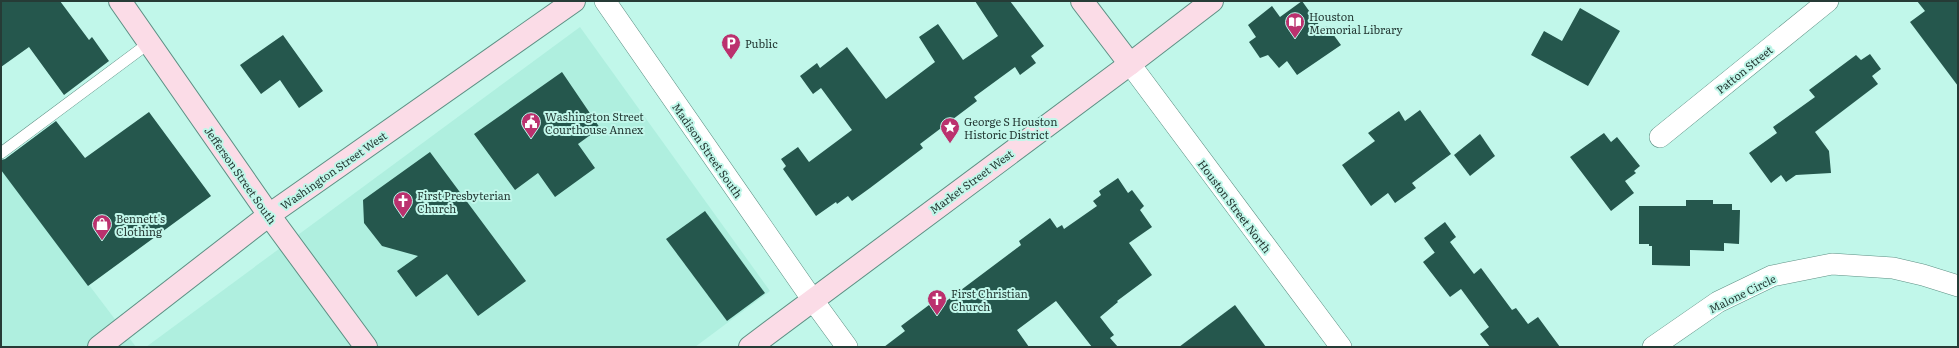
<svg xmlns="http://www.w3.org/2000/svg" width="1959" height="348" font-family="Literata,serif">
	<style>
		.built { fill: #afefdf }
		.building { fill: #25574d }
		.lines { fill: none; stroke-linecap: round; stroke-linejoin: round }
		.lane-casing { stroke: #5d9084; stroke-width: 12 }
		.street-casing { stroke: #5d9084; stroke-width: 22 }
		.secondary-casing { stroke: #5d9084; stroke-width: 24 }
		.lane { stroke: #fff; stroke-width: 11 }
		.street { stroke: #fff; stroke-width: 21 }
		.secondary { stroke: #fbdce7; stroke-width: 22 }
		.labels { text-anchor: middle; dominant-baseline: central; stroke-width: 4; stroke-linejoin: round; paint-order: stroke }
		.poi-label { font-size: 11px; fill: #263b36; stroke: #c1f7ea; text-anchor: start }
		.street-label { font-size: 11px; fill: #263b36; stroke: #c1f7ea }
	</style>
	<rect width="100%" height="100%" fill="#c1f7ea"/>
	<g class="built">
		<polygon points="580,27 770,291 695,347 146,347"/>
		<polygon points="1,169 136,347 1,347"/>
	</g>
	<g class="building">
		<polygon points="1,1 60,1 89,40 92,37 109,61 64,95 29,47 1,67"/>
		<polygon points="975,1 1010,1 1044,46 1031,56 1036,63 1020,75 1015,67 974,97 977,101 920,144 923,148 870,188 852,201 848,196 837,204 836,202 816,216 783,169 786,166 781,159 798,147 809,162 852,130 821,88 813,94 800,76 817,63 820,68 847,47 886,99 935,62 919,37 938,24 963,60 998,36"/>
		<polygon points="1302,1 1322,29 1327,26 1341,45 1297,75 1287,61 1279,68 1268,55 1260,58 1249,42 1256,37 1248,25 1272,6 1280,17"/>
		<polygon points="1917,1 1958,1 1958,86 1910,22 1925,11"/>
		<polygon points="1580,8 1620,31 1588,86 1531,55 1544,31 1562,41"/>
		<polygon points="283,35 323,91 299,108 280,80 261,94 240,65"/>
		<polygon points="1870,54 1881,69 1872,76 1878,84 1815,132 1829,151 1831,173 1796,175 1786,182 1781,175 1771,183 1749,153 1777,133 1773,127 1815,97 1809,90 1856,55 1861,60"/>
		<polygon points="562,72 600,128 578,144 595,168 555,197 538,173 515,190 474,134"/>
		<polygon points="1420,110 1451,154 1412,183 1416,188 1395,203 1388,193 1371,206 1342,165 1375,141 1368,133 1399,111 1405,121"/>
		<polygon points="149,112 211,196 88,286 1,170 1,160 5,159 56,121 85,158"/>
		<polygon points="1604,133 1611,142 1617,137 1640,166 1634,171 1636,173 1625,181 1634,193 1611,211 1570,157"/>
		<polygon points="1480,134 1495,156 1470,176 1454,155"/>
		<polygon points="430,152 526,281 478,316 447,274 416,297 397,271 418,256 382,246 364,223 363,200"/>
		<polygon points="1118,178 1128,193 1132,190 1144,206 1140,210 1152,227 1129,243 1152,275 1117,301 1118,302 1100,317 1114,335 1110,338 1118,347 1092,347 1056,301 1017,330 1029,347 884,347 905,331 901,326 937,299 941,305 1021,245 1019,241 1050,218 1057,228 1062,225 1064,229 1097,206 1093,201 1101,195 1099,191"/>
		<polygon points="1686,200 1713,200 1713,204 1732,204 1732,210 1740,210 1739,244 1724,243 1724,251 1690,250 1690,266 1652,265 1652,246 1649,246 1649,244 1639,244 1639,206 1686,206"/>
		<polygon points="705,211 765,293 727,321 666,239"/>
		<polygon points="1445,222 1456,237 1450,242 1474,274 1481,268 1512,310 1516,308 1528,324 1538,317 1560,347 1490,347 1480,334 1489,327 1461,289 1450,297 1423,262 1438,250 1435,253 1424,238"/>
		<polygon points="1235,305 1266,347 1179,347"/>
	</g>
	<g class="lines">
		<g class="lane-casing">
			<polyline id="lane" points="1,153 149,43"/>
		</g>
		<g class="street-casing">
			<g id="street">
				<polyline points="605,1 812,299 847,347"/>
				<polyline points="1130,64 1341,347"/>
				<polyline points="1660,137 1828,1"/>
				<polyline points="1653,347 1718,302 1772,276 1832,264 1893,268 1923,275 1958,286"/>
			</g>
		</g>
		<g class="secondary-casing">
			<g id="secondary">
				<polyline points="120,1 269,215 366,347"/>
				<polyline points="1082,1 1130,64"/>
				<polyline points="99,347 269,215 574,1"/>
				<polyline points="750,347 1130,64 1212,1"/>
			</g>
		</g>
		<use href="#lane" class="lane"/>
		<use href="#street" class="street"/>
		<use href="#secondary" class="secondary"/>
	</g>
	<defs>
		<g id="library-pin" transform="scale(1)"><path d="M0 17L-7.5 6A9.5 9.5 0 1 1 7.5 6Z" fill="#bb316e" stroke="#c1f7ea"/><path d="M-6-4Q-3-5.5-.7-3.5V5Q-3 3-6 4ZM6-4Q3-5.5 .7-3.5V5Q3 3 6 4Z" fill="#fff"/></g>
		<g id="parking-pin" transform="scale(1)"><path d="M0 17L-7.5 6A9.5 9.5 0 1 1 7.5 6Z" fill="#bb316e" stroke="#c1f7ea"/><path d="M-3.5-5.5H1a3.5 3.5 0 0 1 0 7H-1V5.5H-3.5ZM-1-3.4V-.6H.8a1.4 1.4 0 0 0 0-2.8Z" fill="#fff"/></g>
		<g id="civic-pin" transform="scale(1)"><path d="M0 17L-7.5 6A9.5 9.5 0 1 1 7.5 6Z" fill="#bb316e" stroke="#c1f7ea"/><path d="M-.6-6.5H3V-4.5H.6V-3L4-1V1h2V6H-6V1h2V-1L-.6-3ZM-1.2 2.5V6h2.4V2.5Z" fill="#fff"/></g>
		<g id="sight-pin" transform="scale(1)"><path d="M0 17L-7.5 6A9.5 9.5 0 1 1 7.5 6Z" fill="#bb316e" stroke="#c1f7ea"/><path d="M0-6L1.8-2.2L6-1.7L2.9 1.2L3.7 5.4L0 3.3L-3.7 5.4L-2.9 1.2L-6-1.7L-1.8-2.2Z" fill="#fff"/></g>
		<g id="church-pin" transform="scale(1)"><path d="M0 17L-7.5 6A9.5 9.5 0 1 1 7.5 6Z" fill="#bb316e" stroke="#c1f7ea"/><path d="M-1.2-6h2.4v3.5h3.3v2.4h-3.3V6h-2.4V-.1h-3.3v-2.4h3.3Z" fill="#fff"/></g>
		<g id="shop-pin" transform="scale(1)"><path d="M0 17L-7.5 6A9.5 9.5 0 1 1 7.5 6Z" fill="#bb316e" stroke="#c1f7ea"/><path d="M-5-2.5h2.3a2.7 3.5 0 0 1 5.4 0H5L5.5 6h-11ZM-1.5-2.5h3a1.5 2.3 0 0 0-3 0Z" fill="#fff"/></g>
	</defs>
	<g fill-rule="evenodd">
		<use href="#library-pin" x="1295" y="22"/>
		<use href="#parking-pin" x="731" y="43"/>
		<use href="#civic-pin" x="531" y="122"/>
		<use href="#sight-pin" x="950" y="127"/>
		<use href="#church-pin" x="403" y="201"/>
		<use href="#shop-pin" x="102" y="224"/>
		<use href="#church-pin" x="937" y="299"/>
	</g>
	<g class="labels">
		<g class="poi-label">
			<text x="1309" y="16">Houston<tspan x="1309" dy="13">Memorial Library</tspan></text>
			<text x="745" y="43">Public</text>
			<text x="545" y="116">Washington Street<tspan x="545" dy="13">Courthouse Annex</tspan></text>
			<text x="964" y="121">George S Houston<tspan x="964" dy="13">Historic District</tspan></text>
			<text x="417" y="195">First Presbyterian<tspan x="417" dy="13">Church</tspan></text>
			<text x="116" y="218">Bennett's<tspan x="116" dy="13">Clothing</tspan></text>
			<text x="951" y="293">First Christian<tspan x="951" dy="13">Church</tspan></text>
		</g>
		<g class="street-label">
			<text transform="translate(1744 69) rotate(-39)">Patton Street</text>
			<text transform="translate(708 150) rotate(55)">Madison Street South</text>
			<text transform="translate(333 170) rotate(-35)">Washington Street West</text>
			<text transform="translate(241 175) rotate(55)">Jefferson Street South</text>
			<text transform="translate(971 181) rotate(-36)">Market Street West</text>
			<text transform="translate(1235 206) rotate(53)">Houston Street North</text>
			<text transform="translate(1742 293) rotate(-26)">Malone Circle</text>
		</g>
	</g>
	<rect width="1959" height="348" fill="none" stroke="#263b36" stroke-width="4"/>
</svg>
